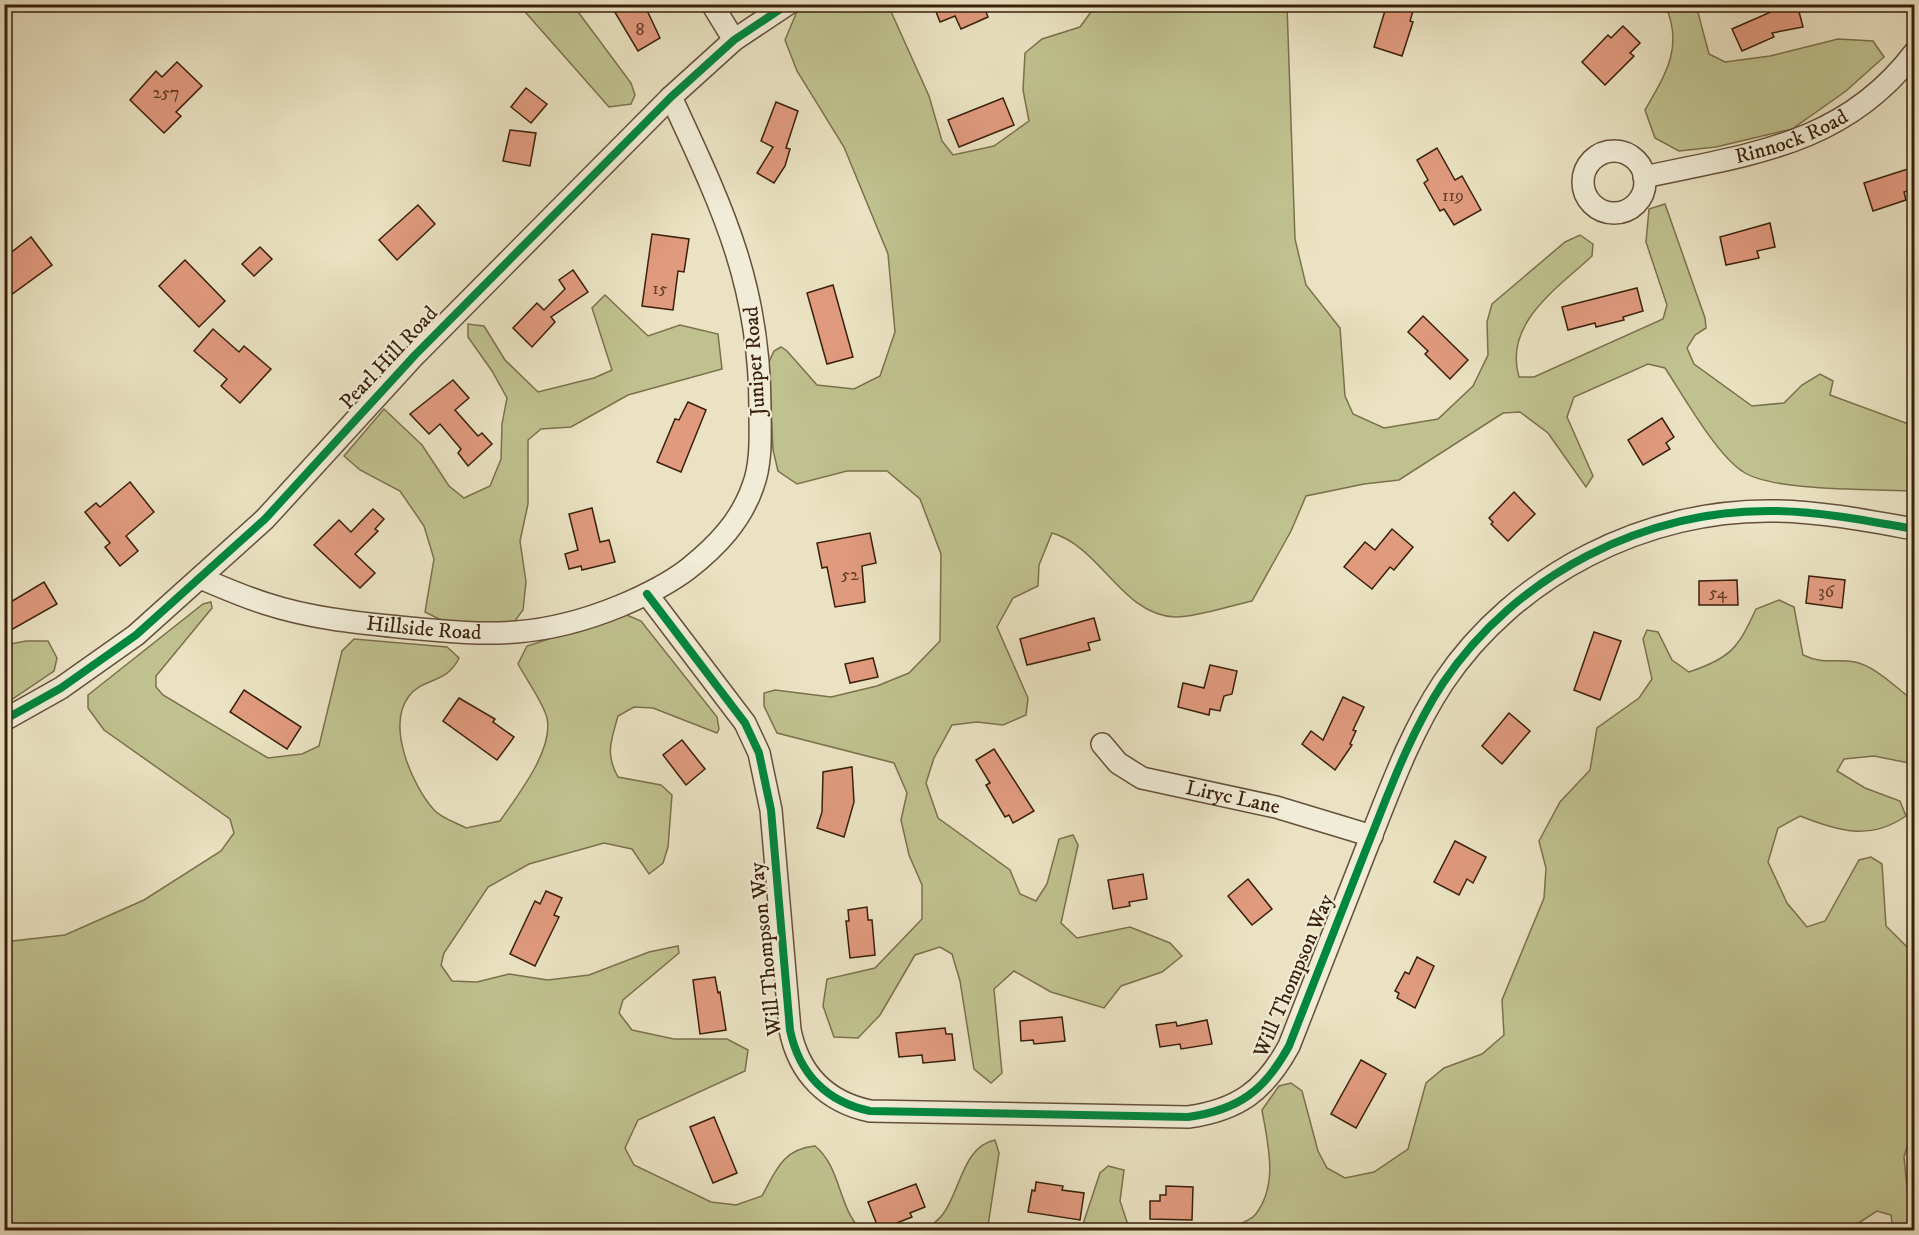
<svg xmlns="http://www.w3.org/2000/svg" width="1919" height="1235" font-family="'IM FELL DW Pica',serif">
	<style>
		.green { fill: #bfc18e; stroke: #7c704c; stroke-width: 1.5 }
		.building { fill: #e09a7e; stroke: #3a200b; stroke-width: 1.5 }
		.lines { fill: none; stroke-linecap: round; stroke-linejoin: round }
		.street-casing { stroke: #665039; stroke-width: 24 }
		.street { stroke: #f1ecd7; stroke-width: 21 }
		.cycleway-casing { stroke: #f1ecd7; stroke-width: 11 }
		.cycleway { stroke: #00873e; stroke-width: 8 }
		.labels { text-anchor: middle; dominant-baseline: central; stroke-width: 4.5; stroke-linejoin: round; paint-order: stroke }
		.number-label { font-size: 18px; fill: #643e28 }
		.street-label { font-size: 21px; fill: #3a200b; stroke: #f1ecd7 }
	</style>
	<rect width="100%" height="100%" fill="#eae2c2"/>
	<filter id="stains"><feTurbulence type="fractalNoise" baseFrequency=".00333" numOctaves="4"/><feColorMatrix values="0 0 0 0 .2 0 0 0 0 .09 0 0 0 0 .02 0 0 0 .5 -.17"/></filter>
	<radialGradient id="worn" r=".72"><stop offset=".6" stop-color="#630" stop-opacity="0"/><stop offset="1" stop-color="#630" stop-opacity=".3"/></radialGradient>
	<g class="green">
		<polygon points="519,5 573,5 631,83 635,95 631,104 609,107"/>
		<path d="M806,5H888L929,96L942,141L953,155L994,146L1029,121L1023,90L1025,53L1042,39L1080,27L1096,5H1287L1295,239L1306,285L1340,328L1345,396L1353,414L1384,428L1438,419L1473,386L1488,355L1487,322L1492,304L1565,242L1580,235L1593,244L1592,256C1558,288 1503,323 1519,377H1534L1663,319L1667,305L1646,242L1649,209L1665,204L1705,318L1706,328L1695,335L1687,348L1694,364L1752,406L1784,403L1802,385L1820,374L1833,381L1830,395L1914,426V491C1875,489 1771,492 1742,471C1716,454 1683,395 1665,368L1648,364L1574,397L1567,417L1593,476L1586,487L1548,433L1520,412L1503,413L1399,480L1364,484L1306,496L1291,531L1252,601C1233,605 1194,618 1175,617C1122,615 1101,547 1052,533L1039,565L1038,586L1013,598L997,627L1028,698L1026,715L1003,725L977,722L952,725L934,758L926,783L938,818L1010,870L1020,894L1036,901L1047,884L1059,839L1073,835L1078,845L1061,923L1077,938L1130,927L1170,943L1182,956L1162,972L1121,986L1104,1008L1051,992L1014,971L994,989L1002,1073L991,1083L974,1069L960,981L952,954L940,947L915,955L880,1015L858,1038L834,1037L823,1006L827,979L875,968L922,919V885L909,855L901,820L907,793L894,763L777,733L764,706V693L775,690L831,697L877,686L909,673L940,641L941,554L920,499L887,471H847L797,484L778,471L773,450L769,362L774,351L781,347L787,351L817,385L854,389L880,376L895,332L888,254L844,147L797,71L785,40L798,9Z"/>
		<path d="M1665,5H1696L1709,54L1725,62L1770,56L1838,39L1873,41L1884,57L1846,91L1792,129L1716,147L1679,151L1655,138L1645,110C1666,74 1684,46 1665,5Z"/>
		<polygon points="605,295 648,336 680,325 718,334 722,369 628,395 571,427 541,429 528,440 528,504 520,541 526,582 523,610 511,626 441,620 425,612 434,559 424,526 400,491 360,470 344,456 384,409 422,445 449,486 464,498 490,486 501,459 502,424 507,398 492,371 468,337 468,324 484,326 505,360 538,392 594,378 612,370 592,308"/>
		<path d="M1779,600L1794,607L1803,655C1824,665 1835,658 1855,662C1877,667 1896,688 1914,701V764L1874,756L1844,759L1837,771L1865,788L1900,801L1906,816C1870,841 1838,831 1800,816L1778,828L1768,862L1787,903L1807,927L1825,921L1859,860L1871,857L1882,864L1886,926L1914,954V1053L1910,1094L1914,1098V1138L1909,1140L1904,1157L1911,1230H1893L1891,1215L1877,1211L1854,1226L1835,1230L1776,1226L1742,1230H1225C1234,1226 1249,1222 1255,1215C1279,1185 1268,1145 1262,1110L1279,1086L1291,1083L1302,1091L1318,1151L1327,1168L1345,1178L1374,1172L1408,1149L1426,1083L1444,1068L1482,1054L1504,1035L1502,1000L1544,898L1546,868L1539,841L1560,802L1590,770L1597,728L1639,698L1652,679L1643,639L1647,630L1658,632L1672,660L1689,672C1731,658 1738,648 1756,609Z"/>
		<path d="M211,602L212,608L156,676V687L163,695L268,758L302,754L319,746L342,651L354,639L447,647L459,658C447,684 422,678 409,696C386,726 412,785 434,810C441,818 457,823 466,828L500,821C517,796 554,750 547,718C543,702 526,679 518,664L527,646L608,620L627,615L641,621L717,717L719,729L717,733L653,708L634,707L618,716C611,741 605,754 618,777L661,785L672,795L668,847L663,863L649,874L632,849L604,843L529,864L488,887L444,953L441,965L452,981L477,982L509,974L548,980L589,975L649,952L678,946L679,953L623,1000L619,1013L632,1030L674,1039H727L748,1050L745,1071L638,1120L625,1148L634,1165L711,1202L736,1205L762,1196C776,1170 783,1149 815,1146C841,1167 838,1207 861,1230H5L4,942L65,935L144,900L221,851L234,833L230,819L104,730L88,708V695L203,604Z"/>
		<polygon points="26,641 48,641 57,658 54,671 5,704 5,645"/>
		<path d="M995,1140L999,1153L988,1226L992,1230H926C931,1225 939,1220 943,1214C960,1192 963,1146 995,1140Z"/>
		<polygon points="1108,1166 1124,1170 1120,1201 1129,1228 1134,1230 1081,1230 1100,1173"/>
	</g>
	<g class="building">
		<polygon points="610,4 644,4 660,38 638,51"/>
		<polygon points="933,4 983,4 988,17 961,29 955,16 940,22"/>
		<polygon points="1387,4 1415,4 1410,21 1413,22 1402,56 1374,47"/>
		<polygon points="1797,4 1803,27 1772,33 1774,37 1742,51 1732,29 1780,8"/>
		<polygon points="1623,26 1640,43 1630,53 1634,56 1605,85 1582,62 1608,35 1611,38"/>
		<polygon points="177,62 202,86 176,112 181,116 164,133 130,100 156,71 162,77"/>
		<polygon points="526,88 547,104 531,123 511,107"/>
		<polygon points="1003,98 1014,125 959,147 948,120"/>
		<polygon points="776,102 798,111 786,148 790,149 785,166 774,183 757,173 773,147 761,141"/>
		<polygon points="510,130 536,133 530,166 503,161"/>
		<polygon points="1437,148 1455,180 1462,176 1481,210 1454,225 1444,209 1440,211 1424,183 1428,180 1417,160"/>
		<polygon points="1914,167 1914,189 1904,192 1906,200 1873,211 1864,183"/>
		<polygon points="418,205 435,224 397,260 379,240"/>
		<polygon points="1770,223 1775,247 1757,251 1759,258 1726,265 1720,237"/>
		<polygon points="652,234 689,239 684,272 678,271 673,310 642,306"/>
		<polygon points="31,237 52,265 4,300 4,258"/>
		<polygon points="260,247 272,259 254,276 242,264"/>
		<polygon points="185,260 225,301 199,327 159,286"/>
		<polygon points="573,270 588,292 551,317 555,322 532,347 513,328 537,303 544,310 565,289 559,280"/>
		<polygon points="833,285 853,357 827,364 807,293"/>
		<polygon points="1637,288 1643,311 1623,317 1624,320 1596,327 1595,323 1568,330 1562,307"/>
		<polygon points="1423,316 1468,360 1450,379 1425,354 1428,351 1408,332"/>
		<polygon points="213,329 239,352 244,346 271,369 240,403 221,386 227,379 194,351"/>
		<polygon points="453,380 469,398 455,410 478,436 482,433 492,444 468,466 458,453 461,449 440,424 429,434 410,414"/>
		<polygon points="688,402 706,410 681,472 657,462 675,419 679,420"/>
		<polygon points="1662,418 1674,437 1666,443 1670,449 1643,465 1628,440"/>
		<polygon points="130,482 154,512 126,536 138,551 120,566 105,547 110,543 85,512 96,503 100,507"/>
		<polygon points="1514,492 1535,514 1508,541 1491,524 1493,522 1489,518"/>
		<polygon points="592,508 600,542 609,540 615,562 582,570 581,566 569,569 565,554 578,550 569,514"/>
		<polygon points="373,509 384,519 375,529 378,531 355,554 375,573 360,588 314,545 339,520 351,532"/>
		<polygon points="1392,529 1413,547 1394,570 1390,567 1372,589 1344,567 1365,542 1375,550"/>
		<polygon points="870,533 876,563 862,566 865,602 835,607 827,567 822,568 817,543"/>
		<polygon points="1809,576 1845,580 1842,608 1806,603"/>
		<polygon points="1737,580 1738,605 1699,605 1699,581"/>
		<polygon points="44,582 57,604 11,630 4,618 4,606"/>
		<polygon points="1094,618 1100,640 1088,643 1090,650 1027,665 1020,639"/>
		<polygon points="1594,632 1621,641 1600,700 1574,690"/>
		<polygon points="873,658 878,677 850,683 845,664"/>
		<polygon points="1210,665 1237,671 1232,694 1224,696 1220,711 1210,709 1209,715 1178,707 1183,683 1204,688"/>
		<polygon points="244,690 301,727 287,749 230,712"/>
		<polygon points="1343,697 1364,707 1353,730 1356,731 1350,744 1352,745 1335,770 1302,744 1311,731 1323,740"/>
		<polygon points="459,698 495,719 493,722 514,737 497,760 443,721"/>
		<polygon points="1509,713 1530,731 1502,764 1482,746"/>
		<polygon points="682,740 705,769 686,785 663,755"/>
		<polygon points="994,749 1034,811 1013,823 1009,815 1005,817 986,785 990,783 976,760"/>
		<polygon points="852,767 854,802 844,837 817,828 822,812 823,772"/>
		<polygon points="1455,841 1486,857 1473,883 1467,879 1459,895 1434,882"/>
		<polygon points="1143,874 1147,899 1129,902 1130,906 1113,909 1108,880"/>
		<polygon points="1248,879 1272,909 1252,925 1228,896"/>
		<polygon points="546,891 562,898 554,915 559,917 535,966 510,954 535,901 540,904"/>
		<polygon points="867,907 868,920 872,920 875,955 850,958 846,921 849,921 848,910"/>
		<polygon points="1417,957 1434,966 1415,1008 1397,998 1399,993 1395,991 1405,972 1409,974"/>
		<polygon points="715,977 718,993 720,992 726,1030 700,1034 693,980"/>
		<polygon points="1062,1017 1065,1041 1034,1044 1033,1040 1021,1041 1020,1021"/>
		<polygon points="1207,1020 1212,1044 1181,1049 1180,1044 1160,1047 1156,1025 1176,1022 1177,1026"/>
		<polygon points="945,1028 946,1034 952,1034 955,1060 923,1063 922,1055 899,1057 896,1033"/>
		<polygon points="1361,1060 1386,1074 1356,1128 1331,1114"/>
		<polygon points="714,1117 737,1173 713,1183 690,1127"/>
		<polygon points="1036,1182 1063,1186 1062,1190 1084,1193 1080,1220 1028,1212 1032,1190 1035,1191"/>
		<polygon points="916,1184 925,1207 910,1213 912,1217 879,1230 868,1202"/>
		<polygon points="1166,1186 1193,1187 1192,1220 1150,1219 1150,1201 1160,1201 1160,1195 1166,1195"/>
	</g>
	<g class="lines">
		<g class="street-casing">
			<g id="street">
				<polyline points="712,4 734,40"/>
				<circle cx="1614" cy="182" r="31"/>
				<path id="s1" d="M1644,177C1750,154 1844,145 1914,53"/>
				<path id="s2" d="M200,578C222,587 244,597 267,604C313,619 361,623 409,628C491,636 542,638 620,606C644,596 667,585 688,569C717,546 741,521 753,486C762,462 760,434 760,409C760,284 722,207 671,97"/>
				<path d="M647,594L745,723L759,753L771,810L790,1030C799,1074 827,1102 870,1111L1188,1117C1239,1110 1265,1090 1289,1046C1315,980 1341,914 1367,847C1389,792 1410,733 1443,683C1515,575 1647,508 1776,511C1823,512 1869,521 1914,529"/>
				<polyline points="4,720 61,688 136,635 265,519 415,355 671,97 734,40 788,4"/>
				<path id="s3" d="M1102,744L1118,763L1142,778L1276,807L1372,836"/>
			</g>
		</g>
		<use href="#street" class="street"/>
		<g class="cycleway-casing">
			<g id="cycleway">
				<path d="M647,594L745,723L759,753L771,810L790,1030C799,1074 827,1102 870,1111L1188,1117C1239,1110 1265,1090 1289,1046C1315,980 1341,914 1367,847C1389,792 1410,733 1443,683C1515,575 1647,508 1776,511C1823,512 1869,521 1914,529"/>
				<polyline points="4,720 61,688 136,635 265,519 415,355 671,97 734,40 788,4"/>
			</g>
		</g>
		<use href="#cycleway" class="cycleway"/>
	</g>
	<g class="labels">
		<g class="number-label">
			<text x="640" y="30">8</text>
			<text x="166" y="93">257</text>
			<text x="1453" y="196">119</text>
			<text x="660" y="289">15</text>
			<text x="850" y="575">52</text>
			<text x="1826" y="592">36</text>
			<text x="1718" y="593">54</text>
		</g>
		<g class="street-label">
			<text stroke="none"><textPath href="#s1" startOffset="153">Rinnock Road</textPath></text>
			<text transform="translate(389 358) rotate(-47)">Pearl Hill Road</text>
			<text transform="translate(755 361) rotate(-94)">Juniper Road</text>
			<text stroke="none"><textPath href="#s2" startOffset="231">Hillside Road</textPath></text>
			<text stroke="none"><textPath href="#s3" startOffset="146">Liryc Lane</textPath></text>
			<text transform="translate(766 949) rotate(-96)">Will Thompson Way</text>
			<text transform="translate(1294 976) rotate(-67)">Will Thompson Way</text>
		</g>
	</g>
	<rect width="1919" height="1235" fill="none" stroke="#eae2c2" stroke-width="24"/>
	<rect x="6" y="6" width="1907" height="1223" fill="none" stroke="#3a200b" stroke-width="3"/>
	<rect x="12" y="12" width="1895" height="1211" fill="none" stroke="#3a200b" stroke-width="1.5"/>
	<rect width="100%" height="100%" filter="url(#stains)"/>
	<rect width="100%" height="100%" fill="url(#worn)"/>
</svg>
